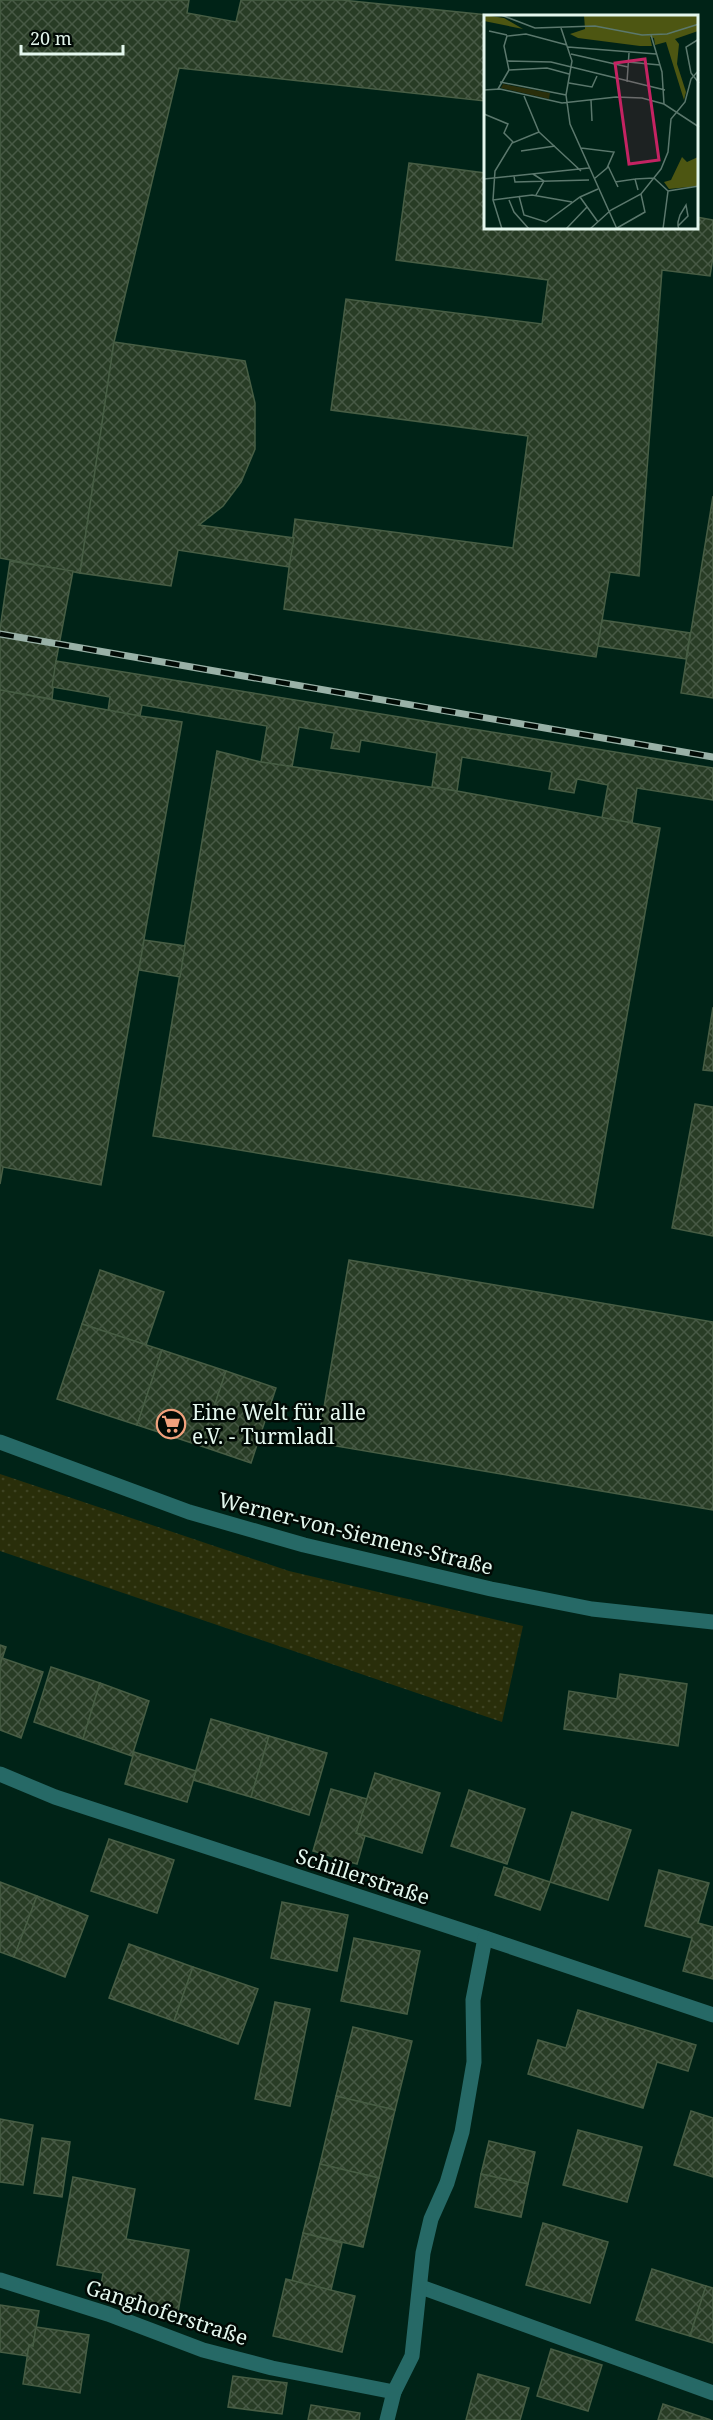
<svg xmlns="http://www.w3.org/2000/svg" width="713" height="2420" font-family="'Noto Serif',serif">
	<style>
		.park { fill: url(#park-dots) }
		.building { fill: url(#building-cross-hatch); stroke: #475d44; stroke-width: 1.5 }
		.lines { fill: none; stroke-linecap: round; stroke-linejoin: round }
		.minor { stroke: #266966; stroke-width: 15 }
		.tertiary { stroke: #266966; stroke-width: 15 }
		.rail-casing { stroke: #99b1a7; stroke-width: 7 }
		.rail { stroke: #010a05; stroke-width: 4.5; stroke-dasharray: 14; stroke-linecap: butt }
		.labels { text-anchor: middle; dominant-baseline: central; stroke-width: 5; stroke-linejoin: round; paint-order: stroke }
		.poi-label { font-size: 21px; fill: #e4f7ee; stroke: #010a05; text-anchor: start }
		.street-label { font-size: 21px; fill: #e4f7ee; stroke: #010a05 }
		.inset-road { fill: none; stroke: #5b786d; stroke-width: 1.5 }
		.view { fill: #c42362; fill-opacity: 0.15; stroke: #c42362; stroke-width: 3 }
		.inset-edge { fill: none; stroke: #e4f7ee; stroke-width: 3 }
	</style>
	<defs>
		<pattern id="park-dots" width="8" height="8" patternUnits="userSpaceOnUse" patternTransform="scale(1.5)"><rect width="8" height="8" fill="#292e0a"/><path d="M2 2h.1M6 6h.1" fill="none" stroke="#3e4322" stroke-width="1.8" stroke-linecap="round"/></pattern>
		<pattern id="building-cross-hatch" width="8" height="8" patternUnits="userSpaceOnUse" patternTransform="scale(1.5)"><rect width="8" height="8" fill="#283c25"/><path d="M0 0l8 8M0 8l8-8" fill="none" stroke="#475945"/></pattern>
	</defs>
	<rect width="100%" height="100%" fill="#002317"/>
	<polygon class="park" points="0,1474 289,1571 523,1626 502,1722 0,1551"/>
	<g class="building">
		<polygon points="0,0 189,0 187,13 236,22 241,0 342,0 498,16 485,16 485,101 179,68 114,342 80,573 0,558"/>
		<polygon points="409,163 485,173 485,228 696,228 696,217 713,220 713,257 710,276 662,270 639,576 610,572 596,657 284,609 295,519 513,548 528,436 331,410 346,299 542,324 548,280 396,260"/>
		<polygon points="114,342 245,361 255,403 255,449 241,482 223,506 199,525 294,538 289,567 178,550 171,586 80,573"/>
		<polygon points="713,496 713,698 681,693"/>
		<polygon points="10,561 73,571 56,661 52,699 0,690 0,629"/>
		<polygon points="602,620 690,633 686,659 598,646"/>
		<polygon points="56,661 713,768 713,800 637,788 632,823 602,818 608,785 577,779 574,793 549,789 552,772 462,757 457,791 432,787 437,753 361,740 359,752 331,748 334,733 299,727 292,767 261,762 267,726 142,705 140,716 108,711 110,697 52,687"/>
		<polygon points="0,690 140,716 182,722 101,1185 3,1167 0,1184"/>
		<polygon points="217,751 261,762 457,791 660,828 593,1208 153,1136"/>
		<polygon points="144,940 185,946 180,977 139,970"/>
		<polygon points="713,1007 713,1071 703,1070"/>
		<polygon points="695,1104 713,1107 713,1236 672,1228"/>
		<polygon points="349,1260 713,1322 713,1510 318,1443"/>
		<polygon points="100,1270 164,1292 146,1345 82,1324"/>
		<polygon points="82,1324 162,1350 137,1425 57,1399"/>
		<polygon points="162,1350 226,1371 201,1446 137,1425"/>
		<polygon points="226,1371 276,1388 251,1463 201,1446"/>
		<polygon points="0,1645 6,1647 0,1665"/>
		<polygon points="2,1658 43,1672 21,1738 0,1730 0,1666"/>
		<polygon points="51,1667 100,1683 83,1739 34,1722"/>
		<polygon points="620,1674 687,1684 678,1746 564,1729 569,1691 617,1699"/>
		<polygon points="100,1683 149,1701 132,1756 83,1739"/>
		<polygon points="211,1719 269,1736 251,1797 193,1780"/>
		<polygon points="269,1736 327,1753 309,1815 251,1797"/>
		<polygon points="134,1752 196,1771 187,1802 125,1784"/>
		<polygon points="375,1773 440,1793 422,1853 356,1833"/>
		<polygon points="331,1789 367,1799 356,1833 365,1836 357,1864 313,1851"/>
		<polygon points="469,1790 525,1809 507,1864 451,1846"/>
		<polygon points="572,1812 631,1830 608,1900 550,1882"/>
		<polygon points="109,1839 174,1860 157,1913 91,1891"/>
		<polygon points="504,1867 550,1882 540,1910 495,1895"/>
		<polygon points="659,1870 709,1883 698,1923 713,1927 713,1979 683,1971 692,1938 645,1926"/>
		<polygon points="0,1882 37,1896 14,1957 0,1952"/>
		<polygon points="37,1896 88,1916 65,1977 14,1957"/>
		<polygon points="282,1902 348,1915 337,1971 271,1958"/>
		<polygon points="354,1938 420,1951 407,2014 341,2001"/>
		<polygon points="129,1944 193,1967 174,2021 109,1998"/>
		<polygon points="193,1967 258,1989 238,2044 174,2021"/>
		<polygon points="275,2002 310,2009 290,2106 255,2099"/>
		<polygon points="578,2010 696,2045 688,2071 657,2062 643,2108 528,2074 538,2040 566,2048"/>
		<polygon points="353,2027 412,2041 395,2110 336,2096"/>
		<polygon points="336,2096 395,2110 379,2178 320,2164"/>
		<polygon points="691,2111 713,2118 713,2177 674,2165"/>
		<polygon points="0,2119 33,2125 23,2185 0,2182"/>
		<polygon points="578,2130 642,2147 627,2202 563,2185"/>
		<polygon points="42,2138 70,2142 62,2197 34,2193"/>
		<polygon points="489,2141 535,2152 528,2184 481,2174"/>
		<polygon points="320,2164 379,2178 363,2247 303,2233"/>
		<polygon points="481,2174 528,2184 521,2217 475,2207"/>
		<polygon points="73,2177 135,2189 126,2239 189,2250 178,2312 99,2297 103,2273 57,2265"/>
		<polygon points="543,2223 608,2242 590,2303 526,2285"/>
		<polygon points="303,2233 342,2243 331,2290 292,2281"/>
		<polygon points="652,2269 706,2286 690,2336 636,2320"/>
		<polygon points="286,2279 355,2296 342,2352 273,2336"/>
		<polygon points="706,2286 713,2288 713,2343 690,2336"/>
		<polygon points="0,2305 39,2311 33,2346 29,2345 27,2356 0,2352"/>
		<polygon points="36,2327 89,2335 80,2393 23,2384 29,2345 33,2346"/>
		<polygon points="551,2349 602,2365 588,2411 537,2396"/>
		<polygon points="478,2374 529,2388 520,2420 466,2420"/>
		<polygon points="233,2376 287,2383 282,2414 228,2407"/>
		<polygon points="663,2404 711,2420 658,2420"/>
		<polygon points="311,2405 360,2413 359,2420 308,2420"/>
	</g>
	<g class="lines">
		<g class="minor">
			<polyline points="0,1774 55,1797 485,1938 713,2015"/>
			<polyline points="0,2280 108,2314 203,2350 272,2368 394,2392"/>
			<polyline points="421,2287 713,2393"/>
			<polyline points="387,2420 394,2392 412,2356 423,2253 431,2219 447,2183 462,2132 474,2062 473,2000 485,1938"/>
		</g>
		<polyline class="tertiary" points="0,1442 189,1512 304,1545 491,1589 592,1609 713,1622"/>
		<g class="rail-casing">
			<polyline id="rail" points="0,634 713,757"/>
		</g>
		<use href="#rail" class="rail"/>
	</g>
	<defs>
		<g id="supermarket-ring" transform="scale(1.5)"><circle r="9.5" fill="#010a05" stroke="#f1a17d" stroke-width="1.5"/><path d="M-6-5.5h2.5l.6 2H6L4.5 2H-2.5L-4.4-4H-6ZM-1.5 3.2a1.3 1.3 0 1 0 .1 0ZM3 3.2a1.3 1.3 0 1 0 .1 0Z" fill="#f1a17d"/></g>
	</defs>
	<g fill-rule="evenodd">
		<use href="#supermarket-ring" x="171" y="1424"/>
	</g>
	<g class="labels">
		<g class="poi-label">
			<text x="192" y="1412">Eine Welt für alle<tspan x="192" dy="24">e.V. - Turmladl</tspan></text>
		</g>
		<g class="street-label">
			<text transform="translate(356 1533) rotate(14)">Werner-von-Siemens-Straße</text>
			<text transform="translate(363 1876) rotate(18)">Schillerstraße</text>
			<text transform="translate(167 2312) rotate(18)">Ganghoferstraße</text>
		</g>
	</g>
	<g transform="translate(484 15)">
		<rect width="214" height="214" fill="#002317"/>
		<path d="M0,0L20,3L39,14L0,6ZM100,0H214V16L191,24L195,29L193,49L202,77L200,85L182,27L171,30L170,23L166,22L168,31H156L94,23L86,19L101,14ZM198,142L203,147L214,142V171L185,174L180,167L187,165Z" fill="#4d5612"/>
		<path d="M19,69L66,78L65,84L17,73Z" fill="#292e0a"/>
		<path class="inset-road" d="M17,0L51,13L111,11L158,20L183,19L215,9M49,0H69M77,13L88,46L82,80L86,109L133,214M5,16L23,20M167,20L178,57L180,89M215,24L202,32L207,58L215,68M84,32L172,39M87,39L144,52M23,46L67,47L181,75M144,47L176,50M25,55L63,53L85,59M16,67L82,80M143,67L145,38M85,68L108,72L113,61M14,74L25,55L20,31L23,21L42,19L83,30M0,75L16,74L78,88L132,82L158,83L180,89L215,112M40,81L55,117M107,85L108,106M0,99L24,109L20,118L29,127M55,117L97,156M97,133L130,137L123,153L110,164M37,136L71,131M124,151L134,172M49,159L60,166L52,180M30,161L31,167L105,165M0,164L105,153M151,164L170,163L184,176L179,214M131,167L151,164L154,175M184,176L215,171M35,181L40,200L62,207L96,182L114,174M96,182L114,207M9,185L48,180L88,187M25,185L30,197L45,214M194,211L204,201L202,190L196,200L194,207V211L195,214M133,213L161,197L157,179M18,214L9,185L11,156L28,128L55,117M82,214L103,192M106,214L127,195L157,179L177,154L184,137L187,104L201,87L207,64L215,55"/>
		<path class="view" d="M161,44L175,145L145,149L131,48Z"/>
		<rect width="214" height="214" class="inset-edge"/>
	</g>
	<path d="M21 45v9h102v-9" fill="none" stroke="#e4f7ee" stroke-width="3"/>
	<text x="30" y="45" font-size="18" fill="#e4f7ee" stroke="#010a05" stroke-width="4.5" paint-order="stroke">20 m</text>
</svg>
